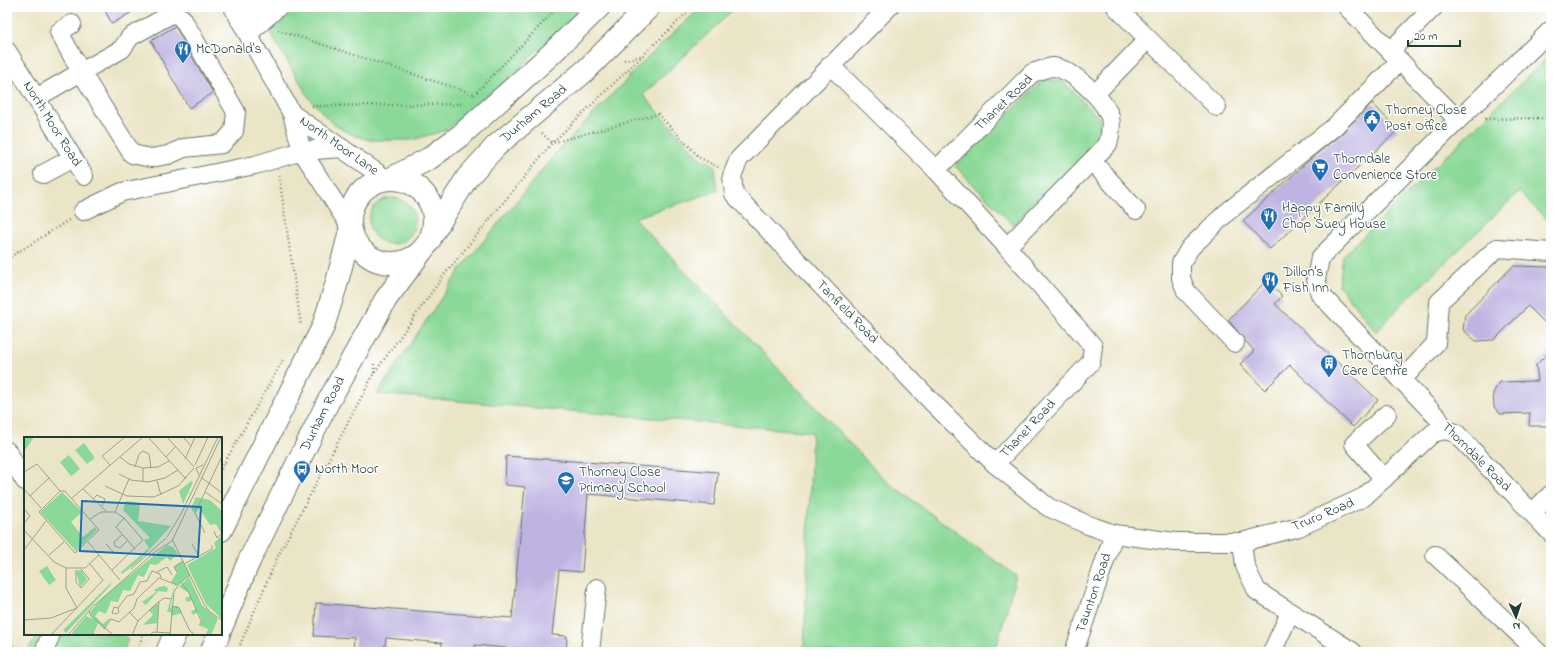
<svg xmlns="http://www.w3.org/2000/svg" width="1558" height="659" font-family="'Indie Flower',sans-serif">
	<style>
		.green { fill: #8bd998; stroke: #558b66 }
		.building { fill: #beb3e1 }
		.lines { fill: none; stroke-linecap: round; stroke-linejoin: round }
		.minor-casing { stroke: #667867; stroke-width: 20 }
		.highway-casing { stroke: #667867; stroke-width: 24 }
		.path { stroke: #667867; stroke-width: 2.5; stroke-dasharray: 1 3; stroke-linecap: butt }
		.minor { stroke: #fff; stroke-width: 18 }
		.highway { stroke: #fff; stroke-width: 22 }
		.labels { text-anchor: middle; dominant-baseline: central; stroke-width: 3; stroke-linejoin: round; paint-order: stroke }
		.poi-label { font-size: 14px; fill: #1f3d34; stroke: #fff; text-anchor: start }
		.street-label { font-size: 14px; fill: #1f3d34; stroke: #fff }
		.inset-road { fill: none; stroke: #99a28c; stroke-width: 1 }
		.view { fill: #1f6fb2; fill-opacity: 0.15; stroke: #1f6fb2; stroke-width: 2 }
		.inset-edge { fill: none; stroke: #1f3d34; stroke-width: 2 }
	</style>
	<rect width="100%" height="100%" fill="#fff"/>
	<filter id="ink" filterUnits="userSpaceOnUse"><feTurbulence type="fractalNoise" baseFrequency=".025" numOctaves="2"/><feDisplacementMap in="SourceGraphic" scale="8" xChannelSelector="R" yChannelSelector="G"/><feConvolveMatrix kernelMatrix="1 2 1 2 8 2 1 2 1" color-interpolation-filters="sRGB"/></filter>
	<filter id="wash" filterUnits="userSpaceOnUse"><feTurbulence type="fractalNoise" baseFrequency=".012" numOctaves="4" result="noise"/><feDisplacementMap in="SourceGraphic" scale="16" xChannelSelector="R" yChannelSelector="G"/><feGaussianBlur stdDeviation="0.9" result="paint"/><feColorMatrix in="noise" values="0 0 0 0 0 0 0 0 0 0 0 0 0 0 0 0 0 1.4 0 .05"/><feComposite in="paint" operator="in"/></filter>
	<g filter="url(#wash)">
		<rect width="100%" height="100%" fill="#ebe5c7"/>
		<g class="green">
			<polygon points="284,7 583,7 477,109 443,131 412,140 369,140 348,133 331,122 310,99 265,24"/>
			<polygon points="701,7 736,7 643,95 700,158 715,165 717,191 634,218 886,481 1016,576 995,652 804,652 812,432 377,394 460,270 556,153 646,59"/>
			<polygon points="1551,54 1551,224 1519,192 1403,303 1376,332 1339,285 1343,256"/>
			<polygon points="1044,79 1064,82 1099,118 1100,130 1098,141 1013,225 955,166"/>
			<circle cx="392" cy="221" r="23"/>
			<polygon points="40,634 123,634 128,639 123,652 26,652"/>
			<polygon points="7,638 16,652 7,652"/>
		</g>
		<g id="blocks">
			<g class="building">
				<polygon points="103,7 140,7 112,24"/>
				<polygon points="175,26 213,93 189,108 151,41"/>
				<polygon points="1372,103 1398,130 1270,249 1243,221 1307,162 1341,134"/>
				<polygon points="1513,266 1551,267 1551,329 1528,306 1494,340 1476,341 1463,330 1465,315"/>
				<polygon points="1266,281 1282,296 1275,304 1378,400 1353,427 1290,365 1265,390 1240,364 1254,351 1228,320"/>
				<polygon points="1551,350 1551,426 1529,426 1530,413 1500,414 1494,407 1493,393 1499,382 1538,381 1536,365"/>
				<polygon points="506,456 718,472 714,505 588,494 582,572 559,570 552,635 567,636 566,652 505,652 506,648 475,645 475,652 441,652 442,643 386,638 384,652 354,652 355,638 314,636 316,603 512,618 525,487 505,485"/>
			</g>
		</g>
	</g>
	<g filter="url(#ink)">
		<use href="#blocks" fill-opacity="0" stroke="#667867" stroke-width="1"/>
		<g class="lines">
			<g class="minor-casing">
				<g id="minor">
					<polyline points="233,7 292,114 302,151 349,225"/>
					<polyline points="889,7 739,159 732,176 734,194 931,401 995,464 1048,507 1088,525 1114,534 1175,542 1242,542 1299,527 1364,497 1433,433 1445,430"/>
					<polyline points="1116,7 1217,107"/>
					<polyline points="1347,7 1458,120"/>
					<polygon points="173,13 182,18 236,112 234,131 222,144 184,148 168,155 151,158 132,154 81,72 122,49 130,37"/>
					<polyline points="240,21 253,7"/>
					<polyline points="1551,30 1458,120 1320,258 1316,279 1320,294 1438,418 1445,430 1456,433 1551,533"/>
					<polyline points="248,34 278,7"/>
					<polyline points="7,51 84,176"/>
					<polyline points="1390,51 1434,7"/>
					<polyline points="830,65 936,170 1007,247 1093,346 1091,362 995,464"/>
					<polyline points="1095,94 1148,39"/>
					<polyline points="36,98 81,72 59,32 72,24"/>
					<polyline points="292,114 386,179"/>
					<polyline points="1092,161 1136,210"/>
					<path d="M936,170L1032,73C1038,72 1047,67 1053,67C1072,69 1104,99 1110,117C1112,126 1110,136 1108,144L1007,247"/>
					<polyline points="43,174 73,158"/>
					<polyline points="83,211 122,192 255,165 302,151 342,148"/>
					<polyline points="1235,343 1186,291 1181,278 1181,263 1190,248 1226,213 1334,127 1400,61"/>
					<polyline points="1401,381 1436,343 1439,302 1497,248 1551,252"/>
					<polyline points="7,451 25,481"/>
					<polyline points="1384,479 1354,444 1387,414"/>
					<polyline points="1532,513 1551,494"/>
					<polyline points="1242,542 1245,566 1257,591 1353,652"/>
					<polyline points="1435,555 1538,652"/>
					<polyline points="44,652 51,634"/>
					<polyline points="590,652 597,588"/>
					<polyline points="1074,652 1114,534"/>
					<polyline points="1272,652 1290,613"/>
				</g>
			</g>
			<g class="highway-casing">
				<g id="highway">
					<polyline points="392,178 430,158 461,135 550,55 599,7"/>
					<circle cx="392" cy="221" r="42"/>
					<polyline points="433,233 467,178 496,146 586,70 649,7"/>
					<polyline points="221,530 323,327 337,282 350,231"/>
					<polyline points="221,628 249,561 328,402 386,299 421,252"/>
					<polyline points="167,652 175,634"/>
					<polyline points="211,652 219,634"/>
				</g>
			</g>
			<g class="path">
				<polyline points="278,30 474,94"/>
				<polyline points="624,60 641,56"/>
				<polyline points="474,95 558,7"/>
				<polyline points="312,106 465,104"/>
				<polyline points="1485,119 1551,118"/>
				<polyline points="542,133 552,143 658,114 700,158 718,167"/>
				<polyline points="279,176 301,326"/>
				<polyline points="7,259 69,220"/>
				<polyline points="374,373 374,362"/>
				<polyline points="221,469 283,360"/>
				<polyline points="137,652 143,634"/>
				<polyline points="237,652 277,558 373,375 444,275 552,143 693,7"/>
			</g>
			<use href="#minor" class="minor"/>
			<use href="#highway" class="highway"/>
		</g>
	</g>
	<defs>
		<g id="restaurant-pin" transform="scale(0.9)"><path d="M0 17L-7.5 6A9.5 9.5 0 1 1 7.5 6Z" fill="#1f6fb2" stroke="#fff"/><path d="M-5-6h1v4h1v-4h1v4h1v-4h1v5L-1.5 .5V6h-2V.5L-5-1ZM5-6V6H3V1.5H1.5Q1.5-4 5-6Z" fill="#fff"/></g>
		<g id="civic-pin" transform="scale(0.9)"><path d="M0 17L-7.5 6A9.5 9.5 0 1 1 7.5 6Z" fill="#1f6fb2" stroke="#fff"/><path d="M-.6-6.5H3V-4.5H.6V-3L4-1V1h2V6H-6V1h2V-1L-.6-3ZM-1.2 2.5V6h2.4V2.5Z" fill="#fff"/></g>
		<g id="supermarket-pin" transform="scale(0.9)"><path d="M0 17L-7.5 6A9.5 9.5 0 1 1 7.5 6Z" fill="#1f6fb2" stroke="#fff"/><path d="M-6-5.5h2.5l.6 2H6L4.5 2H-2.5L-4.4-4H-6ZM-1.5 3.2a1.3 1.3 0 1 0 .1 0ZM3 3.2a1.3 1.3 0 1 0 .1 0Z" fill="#fff"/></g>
		<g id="building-pin" transform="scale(0.9)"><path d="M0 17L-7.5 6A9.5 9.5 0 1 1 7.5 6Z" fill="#1f6fb2" stroke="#fff"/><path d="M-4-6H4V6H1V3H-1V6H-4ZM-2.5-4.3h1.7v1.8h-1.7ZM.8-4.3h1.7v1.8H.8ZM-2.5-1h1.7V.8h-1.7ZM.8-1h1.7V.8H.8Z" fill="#fff"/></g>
		<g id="bus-pin" transform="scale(0.9)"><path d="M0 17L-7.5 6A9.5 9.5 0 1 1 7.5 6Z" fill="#1f6fb2" stroke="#fff"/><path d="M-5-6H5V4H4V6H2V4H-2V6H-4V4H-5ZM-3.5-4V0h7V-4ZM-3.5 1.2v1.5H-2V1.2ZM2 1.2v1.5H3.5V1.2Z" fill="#fff"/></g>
		<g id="school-pin" transform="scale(0.9)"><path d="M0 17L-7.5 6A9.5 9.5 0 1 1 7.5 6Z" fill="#1f6fb2" stroke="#fff"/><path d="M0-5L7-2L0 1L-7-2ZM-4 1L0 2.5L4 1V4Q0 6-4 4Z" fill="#fff"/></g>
	</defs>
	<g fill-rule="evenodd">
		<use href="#restaurant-pin" x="183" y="49"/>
		<use href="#civic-pin" x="1372" y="118"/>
		<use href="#supermarket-pin" x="1320" y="167"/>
		<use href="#restaurant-pin" x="1269" y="216"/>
		<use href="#restaurant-pin" x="1270" y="280"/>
		<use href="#building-pin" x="1329" y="363"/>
		<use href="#bus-pin" x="302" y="469"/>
		<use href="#school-pin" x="566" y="480"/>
	</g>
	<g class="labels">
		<g class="poi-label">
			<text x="196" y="49">McDonald's</text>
			<text x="1385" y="110">Thorney Close<tspan x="1385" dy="16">Post Office</tspan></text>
			<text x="1333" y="159">Thorndale<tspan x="1333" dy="16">Convenience Store</tspan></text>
			<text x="1282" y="208">Happy Family<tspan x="1282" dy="16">Chop Suey House</tspan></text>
			<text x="1283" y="272">Dillon's<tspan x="1283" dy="16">Fish Inn</tspan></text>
			<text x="1342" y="355">Thornbury<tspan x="1342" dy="16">Care Centre</tspan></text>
			<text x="315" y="469">North Moor</text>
			<text x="579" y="472">Thorney Close<tspan x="579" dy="16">Primary School</tspan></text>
		</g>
		<g class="street-label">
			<text transform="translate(1004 103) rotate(-44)">Thanet Road</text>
			<text transform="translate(534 114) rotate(-40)">Durham Road</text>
			<text transform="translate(52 124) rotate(58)">North Moor Road</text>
			<text transform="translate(339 146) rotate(35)">North Moor Lane</text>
			<text transform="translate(847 312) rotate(46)">Tanfield Road</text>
			<text transform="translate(323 414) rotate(-63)">Durham Road</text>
			<text transform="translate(1028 429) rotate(-47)">Thanet Road</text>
			<text transform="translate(1476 457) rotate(45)">Thorndale Road</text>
			<text transform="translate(1323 515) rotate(-23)">Truro Road</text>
			<text transform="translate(1094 593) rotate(-71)">Taunton Road</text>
		</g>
	</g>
	<g transform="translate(24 437)">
		<rect width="198" height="198" fill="#ebe5c7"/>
		<path d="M0,0H10L0,15ZM60,6L71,21L63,27L51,13ZM45,18L56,32L47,39L36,25ZM167,44L169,45L159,67L155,54ZM38,55L58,75L47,85L59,100L71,90L73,93L52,114L16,75ZM172,60L186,63L198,74V182L182,167L163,128L192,111L190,106L198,98L192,87L186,88L175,71L170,76L167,71ZM102,64L116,66L114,84L147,89L114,125L98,137L97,135L125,111L120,103L126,101L99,73ZM143,108L149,110L154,117L146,124L143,120L132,128L126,127L120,140L114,138L106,154L99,153L94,165L87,164L82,177L75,174L71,179L79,187L87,180L80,192L74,186L70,196L72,198H51L48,196L62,179L69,182L66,175L79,160ZM159,124L166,138L153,148L151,147L146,172L148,169H154L158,176L147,179V175H143L151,147L147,145L153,135L150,130ZM23,129L32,143L25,148L15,134ZM57,133L63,142L56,150L52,134ZM165,140L178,168L194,182L187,198H182L184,192L174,188L178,183L174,175L169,178L167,174L172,172L168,163L163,165L161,161L166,159L165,156L155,150ZM88,145L86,149L40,198L42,196L39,193ZM140,149L144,151L143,155L134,154L122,168L118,165L132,155L130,153L135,150ZM132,167L135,168L133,186L119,188L129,178L125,173Z" fill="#8bd998"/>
		<path class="inset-road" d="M124,0L162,42M143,0L170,30M159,0L167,9M96,20L105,27L119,31L134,30L145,24M142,20L151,10M161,22L171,0M86,28L78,19L101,0M171,28L184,0M111,30L115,17L119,14L125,17L127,31M0,35L13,27L36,54M95,37L107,43L124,45L141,41L154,33M175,38L172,31L179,28M178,41L198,56M133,44L137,58M119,45V31M81,49L103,59L130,60L154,49L170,31M0,52L17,71M59,52L82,74M36,54H41L75,93L51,116L15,75ZM181,55L198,67M6,59L25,41M48,61L119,0M69,62L73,58L81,62L78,69M0,72L6,79L0,86M91,75L105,42M100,81L92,90L111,112M66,82L77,75H91L100,81L119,103L88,133M0,93L30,125L42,131H61L75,118M190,94L193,101L198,96M181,96L171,76L198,19M98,98L90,105L91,109L96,111L103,104M143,100L157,77L194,0M148,102L180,167L186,175L198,183M64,105L96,143M82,107L91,117M168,107L175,119M0,113L22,84M25,118L40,105M160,127L188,112V108M107,132L142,101M52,133V145L57,151L65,142L57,132M133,135L143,130L148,138M153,135L150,130L159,124M157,145L165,156L178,186M71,168L132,114L148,104L197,0M148,169L155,171L166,194L171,198M94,171L90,170L88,176L92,177L95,175L94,171L103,159L110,157L116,145L123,144L128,134L136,137L137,141M65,174L66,178L89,198M105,175L114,184M0,183L27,181L53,171L42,151V131M80,192L87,182L95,185L110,171L113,162L135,141L153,148M133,195L135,164M27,198L79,143L66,127M44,198L71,167M108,198L114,184L132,167L140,161L148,162M126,198L129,195L146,196M146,198L150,155L155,147L166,138"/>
		<path class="view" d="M58,64L177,70L174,120L56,114Z"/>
		<rect width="198" height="198" class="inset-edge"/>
	</g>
	<rect width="1558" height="659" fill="none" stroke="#fff" stroke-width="24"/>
	<g transform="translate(1516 617) rotate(177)" stroke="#ffffff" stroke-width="3" paint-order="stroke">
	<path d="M0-3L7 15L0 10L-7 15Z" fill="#1f3d34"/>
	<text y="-6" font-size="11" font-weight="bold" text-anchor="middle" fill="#1f3d34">N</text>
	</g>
	<path d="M1408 40v6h52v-6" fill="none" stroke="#1f3d34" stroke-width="2"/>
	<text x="1414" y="40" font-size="12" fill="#1f3d34" stroke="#ffffff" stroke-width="3" paint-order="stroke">20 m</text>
</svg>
